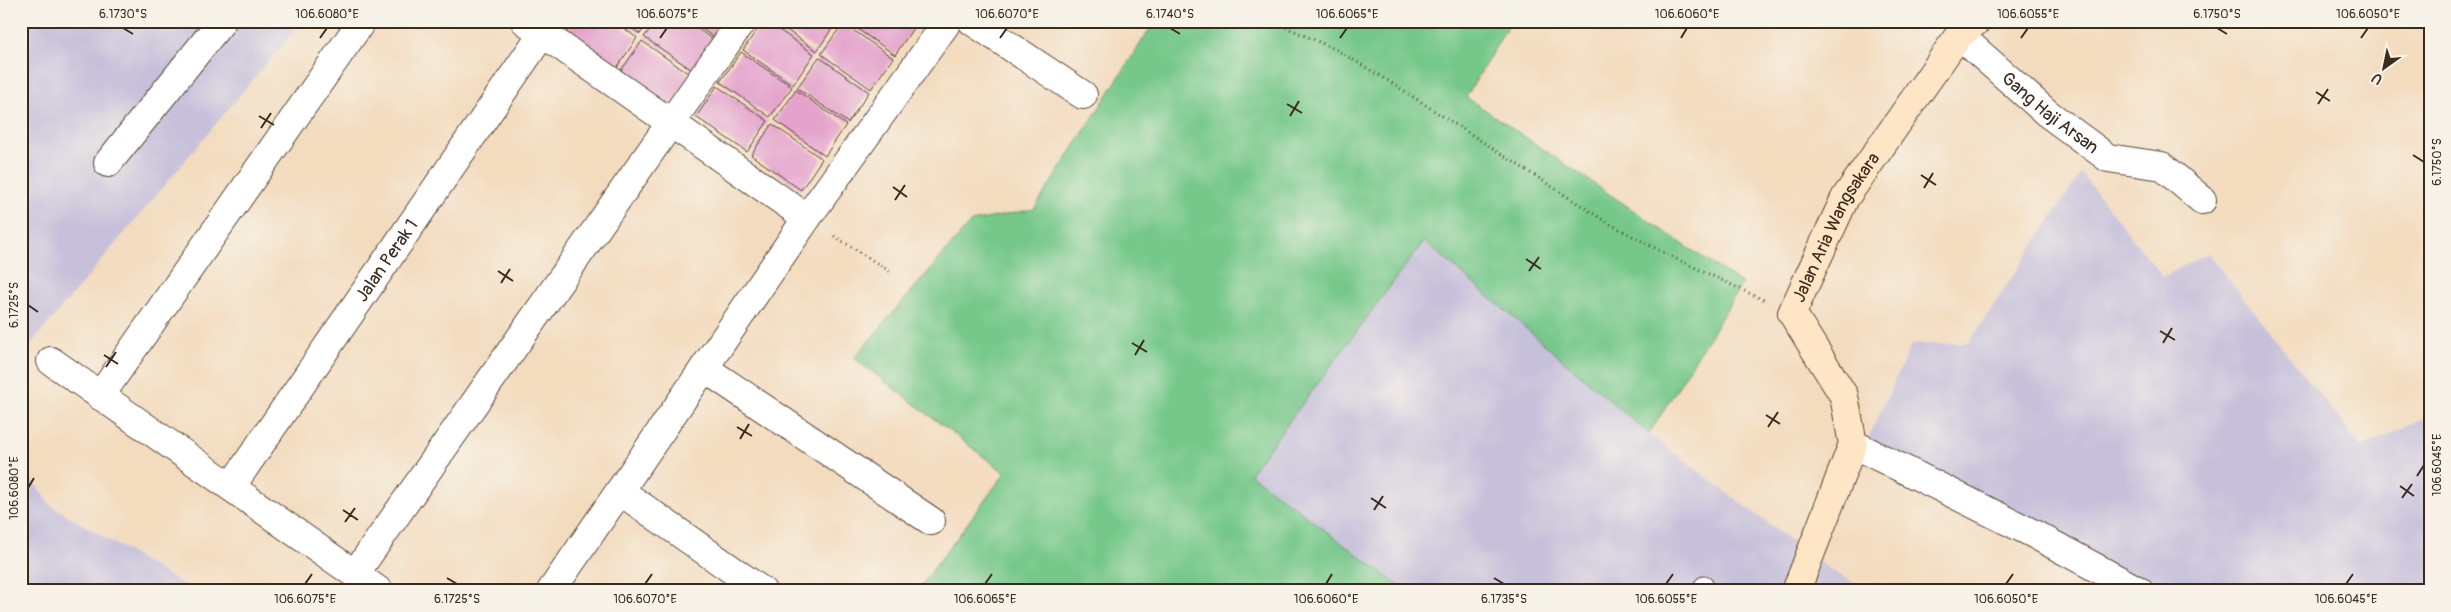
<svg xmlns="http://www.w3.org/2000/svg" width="2451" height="612" font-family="Pangolin,sans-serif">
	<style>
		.industrial { fill: #c6c0da }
		.green { fill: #76c88a; stroke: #587954 }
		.building { fill: #e4a2cc }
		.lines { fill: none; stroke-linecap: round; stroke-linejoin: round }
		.lane-casing { stroke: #574536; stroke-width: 21 }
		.street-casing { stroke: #574536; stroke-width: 30 }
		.secondary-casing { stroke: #574536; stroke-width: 30 }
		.path { stroke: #574536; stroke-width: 3; stroke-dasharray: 1 4; stroke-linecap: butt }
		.lane { stroke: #fff; stroke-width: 19 }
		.street { stroke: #fff; stroke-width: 28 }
		.secondary { stroke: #fee5c5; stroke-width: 28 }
		.ticks { fill: none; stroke: #3b2a1e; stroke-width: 2 }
		.labels { text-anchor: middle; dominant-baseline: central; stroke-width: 5; stroke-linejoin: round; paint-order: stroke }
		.street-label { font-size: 18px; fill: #3b2a1e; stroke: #f7f3e8 }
		.neatline { fill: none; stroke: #3b2a1e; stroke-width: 2 }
		.ticks-label { font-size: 12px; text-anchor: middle; fill: #3b2a1e }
	</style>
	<rect width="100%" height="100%" fill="#f7f3e8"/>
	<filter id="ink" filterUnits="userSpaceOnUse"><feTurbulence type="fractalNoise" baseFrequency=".02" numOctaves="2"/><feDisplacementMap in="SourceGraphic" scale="10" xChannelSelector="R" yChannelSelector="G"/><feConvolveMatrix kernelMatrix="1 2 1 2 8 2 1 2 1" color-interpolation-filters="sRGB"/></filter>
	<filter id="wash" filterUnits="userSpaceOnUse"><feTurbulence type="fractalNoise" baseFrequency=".0096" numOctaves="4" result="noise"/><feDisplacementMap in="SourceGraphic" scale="20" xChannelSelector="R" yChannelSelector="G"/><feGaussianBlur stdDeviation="1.12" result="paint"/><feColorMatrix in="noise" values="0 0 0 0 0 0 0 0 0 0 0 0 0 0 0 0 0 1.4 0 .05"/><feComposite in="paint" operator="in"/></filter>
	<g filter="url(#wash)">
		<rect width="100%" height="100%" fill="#f3dbbe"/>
		<g class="industrial">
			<polygon points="21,21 283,21 294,31 21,356"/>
			<polygon points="2081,173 2163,277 2208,253 2361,447 2430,416 2430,591 2107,591 1864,448 1911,345 1969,343"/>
			<polygon points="1424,241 1649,434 1826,567 1867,591 1406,591 1250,474"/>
			<polygon points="21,466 52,506 194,591 21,591"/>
		</g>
		<polygon class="green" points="1155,21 1511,21 1466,97 1742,284 1649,434 1424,241 1250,474 1406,591 917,591 1005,473 854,358 971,222 1034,209"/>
		<g id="blocks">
			<g class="building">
				<polygon points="574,21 614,21 637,38 616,69 566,33"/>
				<polygon points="621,21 649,21 640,34"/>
				<polygon points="656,21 687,21 716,42 695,72 644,37"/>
				<polygon points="691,21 730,21 717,40"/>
				<polygon points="763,21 766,21 814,54 793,85 743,50"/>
				<polygon points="774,21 837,21 817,51"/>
				<polygon points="846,21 912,21 916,24 895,55"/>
				<polygon points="843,23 893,58 871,89 821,54"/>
				<polygon points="642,41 692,76 671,106 620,72"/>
				<polygon points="741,52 792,87 770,117 720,82"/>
				<polygon points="819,57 869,92 848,123 797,88"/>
				<polygon points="717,86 768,121 747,152 696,117"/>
				<polygon points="796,90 846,125 825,156 775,120"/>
				<polygon points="772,124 822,159 801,190 751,155"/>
			</g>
		</g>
	</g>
	<g filter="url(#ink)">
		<use href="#blocks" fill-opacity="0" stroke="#574536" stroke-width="1"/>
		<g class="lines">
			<g class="lane-casing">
				<polyline id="lane" points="1701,591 1704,586"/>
			</g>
			<g class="street-casing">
				<g id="street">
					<polyline points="525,21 807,218"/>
					<polyline points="972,21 1083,95"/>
					<path id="s1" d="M1959,35L2047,113L2108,158L2162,166L2202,200"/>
					<polyline points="108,163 222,21"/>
					<polyline points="51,361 379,591"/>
					<polyline points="704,368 931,521"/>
					<polyline points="100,396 362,21"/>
					<polyline points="1853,444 2030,532 2139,591"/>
					<path id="s2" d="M231,487L551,21"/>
					<polyline points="620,491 762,591"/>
					<polyline points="355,574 742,21"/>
					<polyline points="551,591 807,218 948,21"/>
				</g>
			</g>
			<g class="secondary-casing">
				<g id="secondary">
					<path id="s3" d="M1796,591L1853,444L1844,396L1792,313L1845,198L1959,35L1977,21"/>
				</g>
			</g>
			<g class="path">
				<polyline points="1272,21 1337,50 1390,82 1608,223 1668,255 1764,300"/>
				<polyline points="834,236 891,272"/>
			</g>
			<use href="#lane" class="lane"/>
			<use href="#street" class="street"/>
			<use href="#secondary" class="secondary"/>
		</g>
	</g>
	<path class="ticks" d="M123,28L133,34M1170,28L1180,34M2217,28L2227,34M320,38L327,28M660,38L667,28M1000,38L1007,28M1340,38L1347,28M1681,38L1687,28M2021,38L2028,28M2361,38L2368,28M2316,92L2330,101M1287,104L1302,113M2318,104L2328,89M259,116L274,125M1290,116L1299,101M261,128L271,113M2413,155L2424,162M1921,175L1936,185M893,187L907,197M1924,188L1933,173M895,200L905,185M1526,259L1541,269M498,271L513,281M1529,271L1539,257M501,283L510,269M28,305L38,312M2160,331L2175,340M1132,343L1147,352M2163,343L2172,328M104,355L118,364M1135,355L1144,340M106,367L116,352M1766,415L1780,424M737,427L752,436M1768,427L1778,412M740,439L749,424M2417,476L2424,465M2400,486L2414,496M28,488L34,478M1371,498L1386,508M2402,498L2412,484M343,510L358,520M1374,510L1383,496M345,522L355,508M447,578L457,584M1494,578L1504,584M305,584L312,574M645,584L652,574M985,584L992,574M1326,584L1332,574M1666,584L1673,574M2006,584L2013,574M2346,584L2353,574"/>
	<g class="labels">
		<g class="street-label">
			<text stroke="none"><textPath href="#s1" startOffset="120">Gang Haji Arsan</textPath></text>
			<text stroke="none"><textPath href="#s3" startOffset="401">Jalan Aria Wangsakara</textPath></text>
			<text stroke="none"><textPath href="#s2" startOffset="275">Jalan Perak 1</textPath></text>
		</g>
	</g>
	<rect width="2451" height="612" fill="none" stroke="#f7f3e8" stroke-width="55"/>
	<g transform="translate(2384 68) rotate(213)" stroke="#f7f3e8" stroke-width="4" paint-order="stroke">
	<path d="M0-4L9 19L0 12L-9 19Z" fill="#3b2a1e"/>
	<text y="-8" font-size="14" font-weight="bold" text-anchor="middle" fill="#3b2a1e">U</text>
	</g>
	<rect x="28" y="28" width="2396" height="556" class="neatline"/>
	<g class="ticks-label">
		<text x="123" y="18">6.1730°S</text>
		<text x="327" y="18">106.6080°E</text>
		<text x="667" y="18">106.6075°E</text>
		<text x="1007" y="18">106.6070°E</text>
		<text x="1170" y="18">6.1740°S</text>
		<text x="1347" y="18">106.6065°E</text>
		<text x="1687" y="18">106.6060°E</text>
		<text x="2028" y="18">106.6055°E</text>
		<text x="2217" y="18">6.1750°S</text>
		<text x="2368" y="18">106.6050°E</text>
		<text transform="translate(2437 162) rotate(-90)" y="4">6.1750°S</text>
		<text transform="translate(14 305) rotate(-90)" y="4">6.1725°S</text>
		<text transform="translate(2437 465) rotate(-90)" y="4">106.6045°E</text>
		<text transform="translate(14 488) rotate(-90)" y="4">106.6080°E</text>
		<text x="305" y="603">106.6075°E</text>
		<text x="457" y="603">6.1725°S</text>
		<text x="645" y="603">106.6070°E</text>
		<text x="985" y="603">106.6065°E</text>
		<text x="1326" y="603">106.6060°E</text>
		<text x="1504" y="603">6.1735°S</text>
		<text x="1666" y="603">106.6055°E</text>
		<text x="2006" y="603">106.6050°E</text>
		<text x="2346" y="603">106.6045°E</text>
	</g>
</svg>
